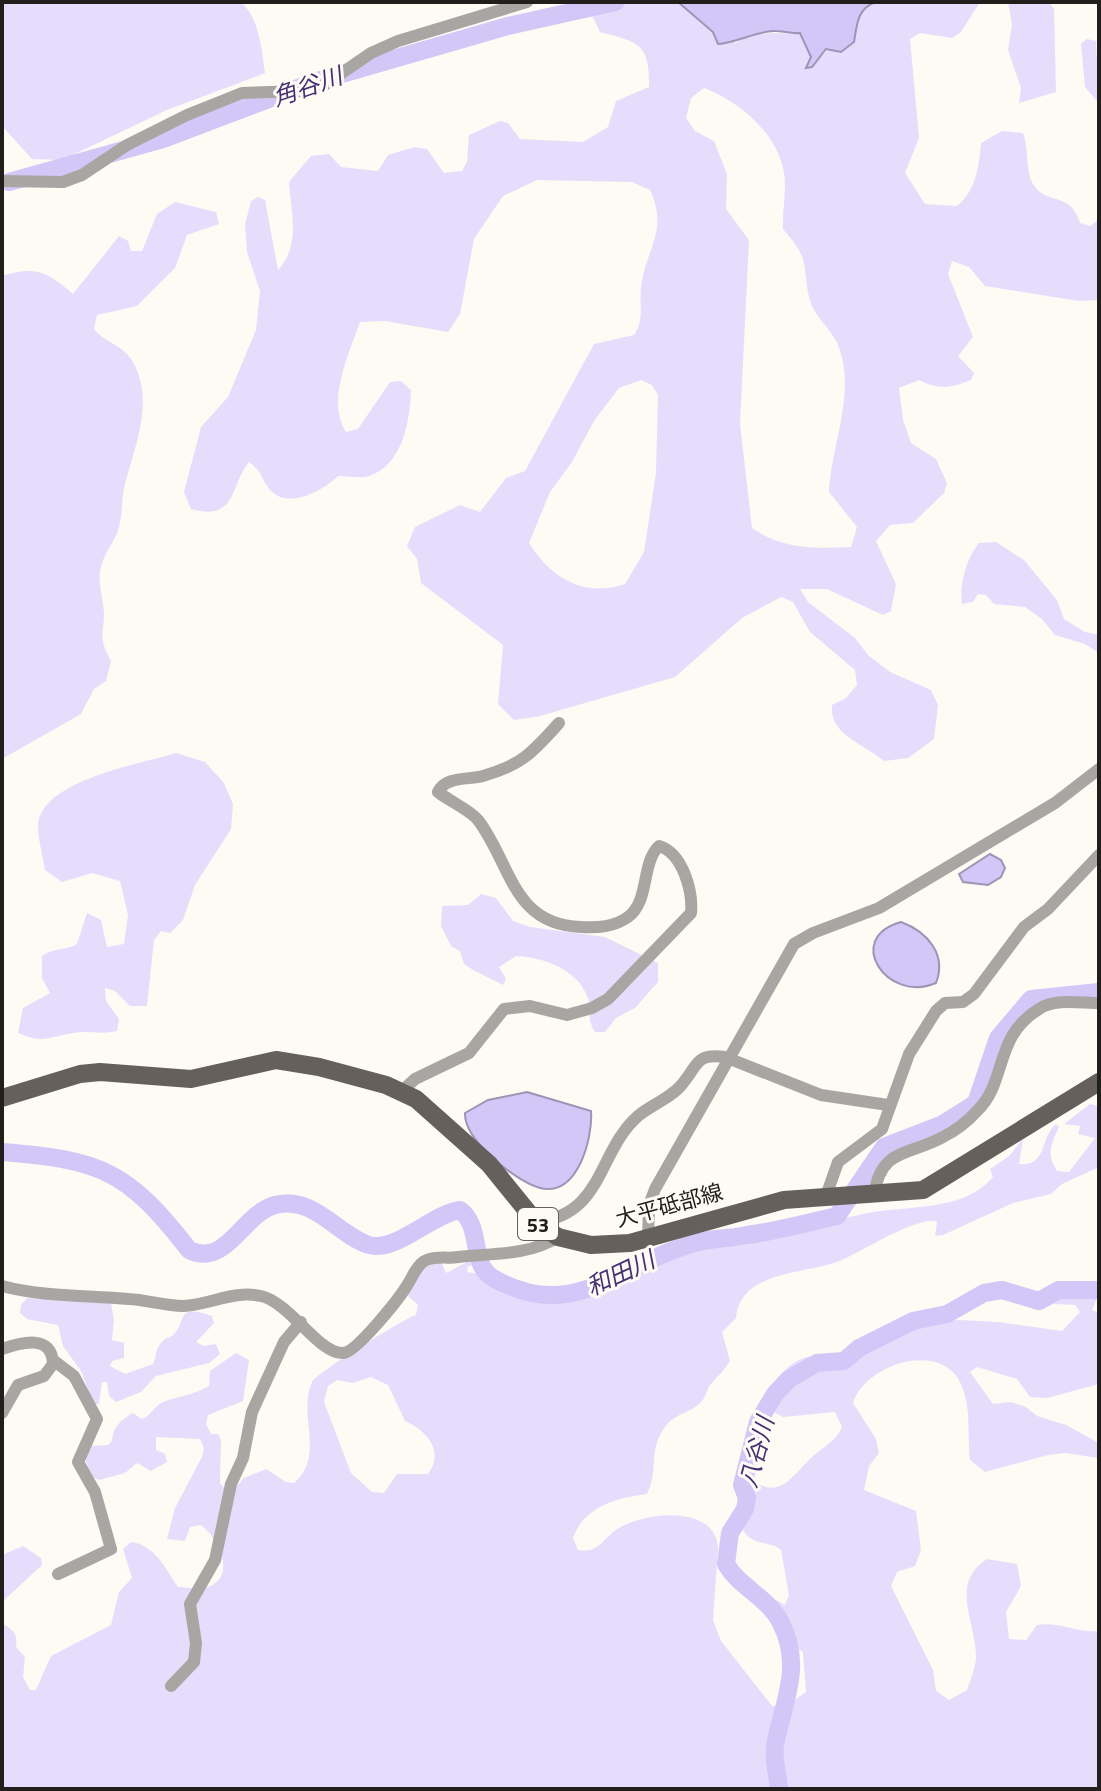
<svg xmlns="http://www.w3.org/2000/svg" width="1101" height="1791" font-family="'Titillium Web','Noto Sans JP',sans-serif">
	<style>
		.green { fill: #e4defc; fill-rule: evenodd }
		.water { fill: #d2c7f6; stroke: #9d95b5; stroke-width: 2 }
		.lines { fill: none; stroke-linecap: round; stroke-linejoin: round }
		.river { stroke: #d2c7f6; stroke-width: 18 }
		.street { stroke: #a8a6a3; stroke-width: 12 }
		.primary { stroke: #65605b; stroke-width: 18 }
		.labels { text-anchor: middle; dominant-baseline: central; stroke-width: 6; stroke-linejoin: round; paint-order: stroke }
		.shield { fill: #fefaf4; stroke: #63615d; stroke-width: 2 }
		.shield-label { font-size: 20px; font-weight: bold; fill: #211f1c }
		.street-label { font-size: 22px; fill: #211f1c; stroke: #fefaf4 }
		.water-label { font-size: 24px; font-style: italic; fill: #463073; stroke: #fefaf4 }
	</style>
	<rect width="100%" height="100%" fill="#fefaf4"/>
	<g class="green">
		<path d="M2,2H240C259,15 262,51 265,73L167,110L62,160L32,159L2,126Z"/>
		<path d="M592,2H678L713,32L736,43C755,29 779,35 800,33L811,58L807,67H812L869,4L980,2L961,32L952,38L920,33L910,39L919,138L905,173L925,204L957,206C976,191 979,166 981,143L1002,131L1023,133C1029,148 1025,170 1033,184C1045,205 1071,191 1080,223L1090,226L1099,219V300L1079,301L985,286L969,267L952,261L948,274L973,337L958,356L974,373L971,380C951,388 939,390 919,380L899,388L903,420L911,443L936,459L947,483L944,493L913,523L890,525L876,541L896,584L891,611L883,615L827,589H800L808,602L855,638L868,655L890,672L931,690L938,705L934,739L908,758L884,761C864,744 829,735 832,705L846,698L857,685L855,670L810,632L793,602L781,597L742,618L675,677L540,716L514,720L498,704L503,645L421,583L417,559L407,546L415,527L460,505L480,512L506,478L525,471L594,344L634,335C645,319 639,305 641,287C646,248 669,231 650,190L632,182L537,180L503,196L474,239L460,314L448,332L385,321L360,322C349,354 326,401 346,432L358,429L390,382L401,381L411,390C410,420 403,465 369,476C361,479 347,476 338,476C323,491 285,512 268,487C259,475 264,474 249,462C230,484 238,522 191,509L184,492L201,427L228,397L256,330L260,291L247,252L245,225L251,201L258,197L265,200L278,270C301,246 291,212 289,182L311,156L329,154L341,167L378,171L388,155L415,147L427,149L444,173L462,171L467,162L469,135L500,121L508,123L520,139L583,142L608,127L616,101L649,87C650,43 638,42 600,32L591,13ZM704,88C740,102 776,132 784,172C787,190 782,211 783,229C810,260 802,262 809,297C813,316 831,328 838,345C857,391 831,446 829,492L857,527L851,547C816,549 782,549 752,528L740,424L749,240L726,209L727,174L714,141L695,131L686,118L691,98ZM641,380L652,385L658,395L656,473L644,552L625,584C584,598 551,578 529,543L550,492L572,462L594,421L619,388Z"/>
		<polygon points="1008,2 1049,2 1054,9 1056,92 1019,103 1021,88 1008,50 1012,24"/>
		<polygon points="1087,39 1096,41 1099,103 1085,87 1081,44"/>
		<path d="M175,202L216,212L219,224L187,235L175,268L137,306L97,315L94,329C106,344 125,345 134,364C154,402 135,446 125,484C121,498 123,513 119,527C115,543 102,554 100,572C98,586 104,601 104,615C103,638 99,639 111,661L106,681L94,689L81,714L2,759V276C36,266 46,271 73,294L119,236L128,241L131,251H142L157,214Z"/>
		<path d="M996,542L1024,560L1057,600L1064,619L1085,632L1099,635V653L1085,644L1055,635L1042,619L1025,607L994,604L986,595L978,594L973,602L962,604C959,585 967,557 979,543Z"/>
		<path d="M176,753L205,762L224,783L233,804L231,829L195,885L183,920L170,933L161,931L154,940L147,1006H130L115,991L105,988L106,1001L119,1019L117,1031C101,1035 88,1030 73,1033C48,1037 44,1044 18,1033L23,1008L50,993L42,978V956C55,947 65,951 77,944L87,913L101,920L107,947L124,944L128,915L120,881L92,873L62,882L45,870C43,856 38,840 38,826C40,780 141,764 176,753Z"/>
		<path d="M481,894L496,898L513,921L530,927L605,937L658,963V982L635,1008L616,1018L605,1032H595C585,1016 593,1009 587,996C577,969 542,957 516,956L499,967L506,979L503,985L473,970L464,964L460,951L451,946L441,926L442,906L468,905Z"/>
		<path d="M1090,1104L1099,1106V1167L1062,1184L1051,1194L1013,1203L943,1235L935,1236L937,1222C921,1214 860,1252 842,1260C807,1275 741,1269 736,1318L722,1332L730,1361C724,1371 718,1376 710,1385C707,1389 706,1396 702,1401C690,1415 675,1411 663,1430C648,1453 659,1470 647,1494C615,1498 584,1507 573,1538L578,1550C600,1554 603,1537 619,1528C647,1511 716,1505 718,1548L713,1620L721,1641L772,1706L784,1707L806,1692L803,1652L784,1640L752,1591L758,1590L785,1605L789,1595L781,1550C771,1542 763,1545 752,1539C726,1527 747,1460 748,1437L753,1430L762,1446L754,1481C780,1500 794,1474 811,1458C823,1446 834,1444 842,1427L835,1412L783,1417L772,1411C766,1386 788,1358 814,1356C823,1355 832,1358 841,1359L854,1348L920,1318L998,1322L1062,1331L1080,1312L1075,1305L1055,1304L1051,1299L1053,1296L1099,1293L1092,1310L1099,1313V1384L1047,1398L1030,1397L1017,1379L977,1367L970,1372L993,1404L1011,1402L1026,1407L1037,1416L1066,1425L1099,1443V1458L1065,1453L1048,1455L985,1472L970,1460C967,1433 972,1404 959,1380C936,1341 864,1366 853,1403L876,1439L879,1453L869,1466L864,1490L916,1511L921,1550L915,1566L897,1572L891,1586L933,1670L936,1691L949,1700L967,1690C970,1681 975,1669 976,1659C977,1623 948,1584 987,1559L1017,1564L1021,1586L1006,1612L1009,1639L1026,1640L1037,1625C1059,1621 1076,1633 1099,1631V1789H2V1623C13,1630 18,1633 16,1647L25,1657L23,1677L30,1690H36L51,1656L111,1625L119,1592L132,1578L123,1549L131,1542C155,1545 165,1568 178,1587C186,1587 197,1590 204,1588C239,1580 219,1538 201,1525L190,1527L185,1541L167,1539L175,1508L202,1457L204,1448L200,1439L156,1437V1450L165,1454L167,1462L151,1471L137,1463L125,1473L99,1480L92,1477L85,1459L91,1446L108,1445L112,1441C113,1426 121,1420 133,1413L142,1419C151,1416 154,1406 163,1402C178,1396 194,1395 209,1386L210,1371L236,1353L249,1360L243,1401L208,1415L206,1424L211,1434H218L221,1440L220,1483L224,1488L237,1486L244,1478L266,1469L286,1482L294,1483C326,1455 297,1416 312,1382C315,1374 403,1319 416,1315L418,1305L407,1295C416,1279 421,1265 441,1262L446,1273L473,1259L475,1263L468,1267L467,1272L479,1274L487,1284H497C555,1335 636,1261 695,1247C719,1242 743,1242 767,1236C801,1229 834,1220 868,1213C908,1205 964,1212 993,1177L990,1169L1009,1156L1023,1139L1019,1164C1048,1167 1039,1138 1056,1124L1059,1127C1051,1144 1046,1154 1057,1171L1069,1172L1095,1138L1078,1134L1080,1126L1064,1124ZM371,1377L388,1385L405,1421C427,1431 445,1451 428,1474H397L384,1493L372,1492L351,1473L324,1402L328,1386L337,1380L353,1383Z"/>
		<path d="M27,1298L111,1303L114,1320L112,1340L124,1343V1358L112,1361L110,1366L125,1374L153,1364C157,1356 155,1347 163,1341C169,1335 168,1340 174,1334C187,1321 175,1303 212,1316L214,1323L196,1342L204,1346L216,1344L220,1354L209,1363L156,1376L141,1392L116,1402L109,1396L107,1382H102L99,1404H94L81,1371L63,1346L58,1325L27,1319L20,1313L21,1305Z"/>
		<polygon points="23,1546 41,1558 42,1565 2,1602 2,1555"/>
	</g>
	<g class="water">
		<path d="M678,2H876C857,8 857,25 854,42L841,52L826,49L812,67L806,68L811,57L800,33C790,34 784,31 775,31C760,30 736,43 718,44L713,32Z"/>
		<polygon points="990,854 1001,860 1005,868 1001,877 988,885 963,882 959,874"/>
		<path d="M901,922C928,932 947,955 936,983C887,1004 843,938 901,922Z"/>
		<path d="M527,1092L591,1111C593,1137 578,1198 540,1188C515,1181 464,1140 465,1113L488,1100Z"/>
	</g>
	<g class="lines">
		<g class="river">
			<polyline points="9,182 163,139 314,82 508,26 616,2"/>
			<path d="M2,1152C101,1160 127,1170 189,1250C227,1268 242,1214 275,1205C314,1195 336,1234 369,1245C395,1253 432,1214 460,1210C483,1227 469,1264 493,1278C578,1327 625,1257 704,1241C718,1238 733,1238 747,1235C777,1231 807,1223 837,1216L884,1147L941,1125L976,1103L998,1038L1031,999L1099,992"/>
			<path d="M779,1789C778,1776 773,1759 775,1746C783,1701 804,1667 780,1621C766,1596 739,1587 726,1564L730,1533L745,1509L747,1498L742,1485L758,1422L775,1394L789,1379L817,1363L844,1361L859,1348L913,1321L947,1314L984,1293L1002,1290L1039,1301L1059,1290H1099"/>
		</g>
		<g class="street">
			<polyline points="2,181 63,182 82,175 127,145 187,115 242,93 302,91 323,86 371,53 398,41 527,2"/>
			<path d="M402,1091L415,1079L469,1053L504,1009L530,1006L567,1015L592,1008L608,999L691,913C693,892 683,853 659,846C641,863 650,901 628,917C614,927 598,928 581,927C512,925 511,863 478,820C469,809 449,801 438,792C446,776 468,780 483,776C522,765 533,752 559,723"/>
			<path d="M874,1195C881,1147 909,1156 943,1137C955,1131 968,1121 977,1111C1008,1081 993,1037 1039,1009C1055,998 1080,1003 1099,1003"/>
			<polyline points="826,1196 838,1162 882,1129 909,1054 936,1011 945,1003 963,1002 974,994 1024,927 1048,909 1099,855"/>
			<path d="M536,1222C604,1215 597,1152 638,1116C651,1105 673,1097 683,1083C698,1065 696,1053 725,1057L821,1095L888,1105"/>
			<polyline points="648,1239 649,1205 655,1189 794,944 813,933 879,908 1055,803 1099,769"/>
			<path d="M2,1286C43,1297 86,1295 129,1299C147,1300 165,1306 183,1306C210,1305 233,1290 261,1296C291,1303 319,1355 344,1353C357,1351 398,1300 406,1287C412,1279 414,1269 423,1262C433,1255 447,1259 458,1257C493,1253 528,1256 558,1237"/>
			<path d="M2,1349C22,1342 52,1334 53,1364L44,1376L18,1385L2,1413"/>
			<polyline points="53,1360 74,1376 97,1419 78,1462 95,1492 111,1549 58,1574"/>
			<polyline points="171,1686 194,1662 196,1643 190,1604 215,1560 231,1484 243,1458 252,1412 284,1342 301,1322"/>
		</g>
		<polyline class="primary" points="2,1098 80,1074 100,1072 191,1079 276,1060 319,1067 386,1085 416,1099 489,1164 536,1222 558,1237 591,1245 630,1243 784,1200 923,1190 1099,1082"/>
	</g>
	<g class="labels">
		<rect class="shield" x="518" y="1208" width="40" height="32" rx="6"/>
		<g class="shield-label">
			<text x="538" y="1224">53</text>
		</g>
		<g class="street-label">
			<text transform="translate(669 1205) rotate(-15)">大平砥部線</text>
		</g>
		<g class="water-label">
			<text transform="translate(307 86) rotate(-19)">角谷川</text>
			<text transform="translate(620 1273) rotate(-25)">和田川</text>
			<text transform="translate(756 1452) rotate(-75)">八谷川</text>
		</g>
	</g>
	<rect width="1101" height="1791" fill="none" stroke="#211f1c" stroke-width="8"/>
</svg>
